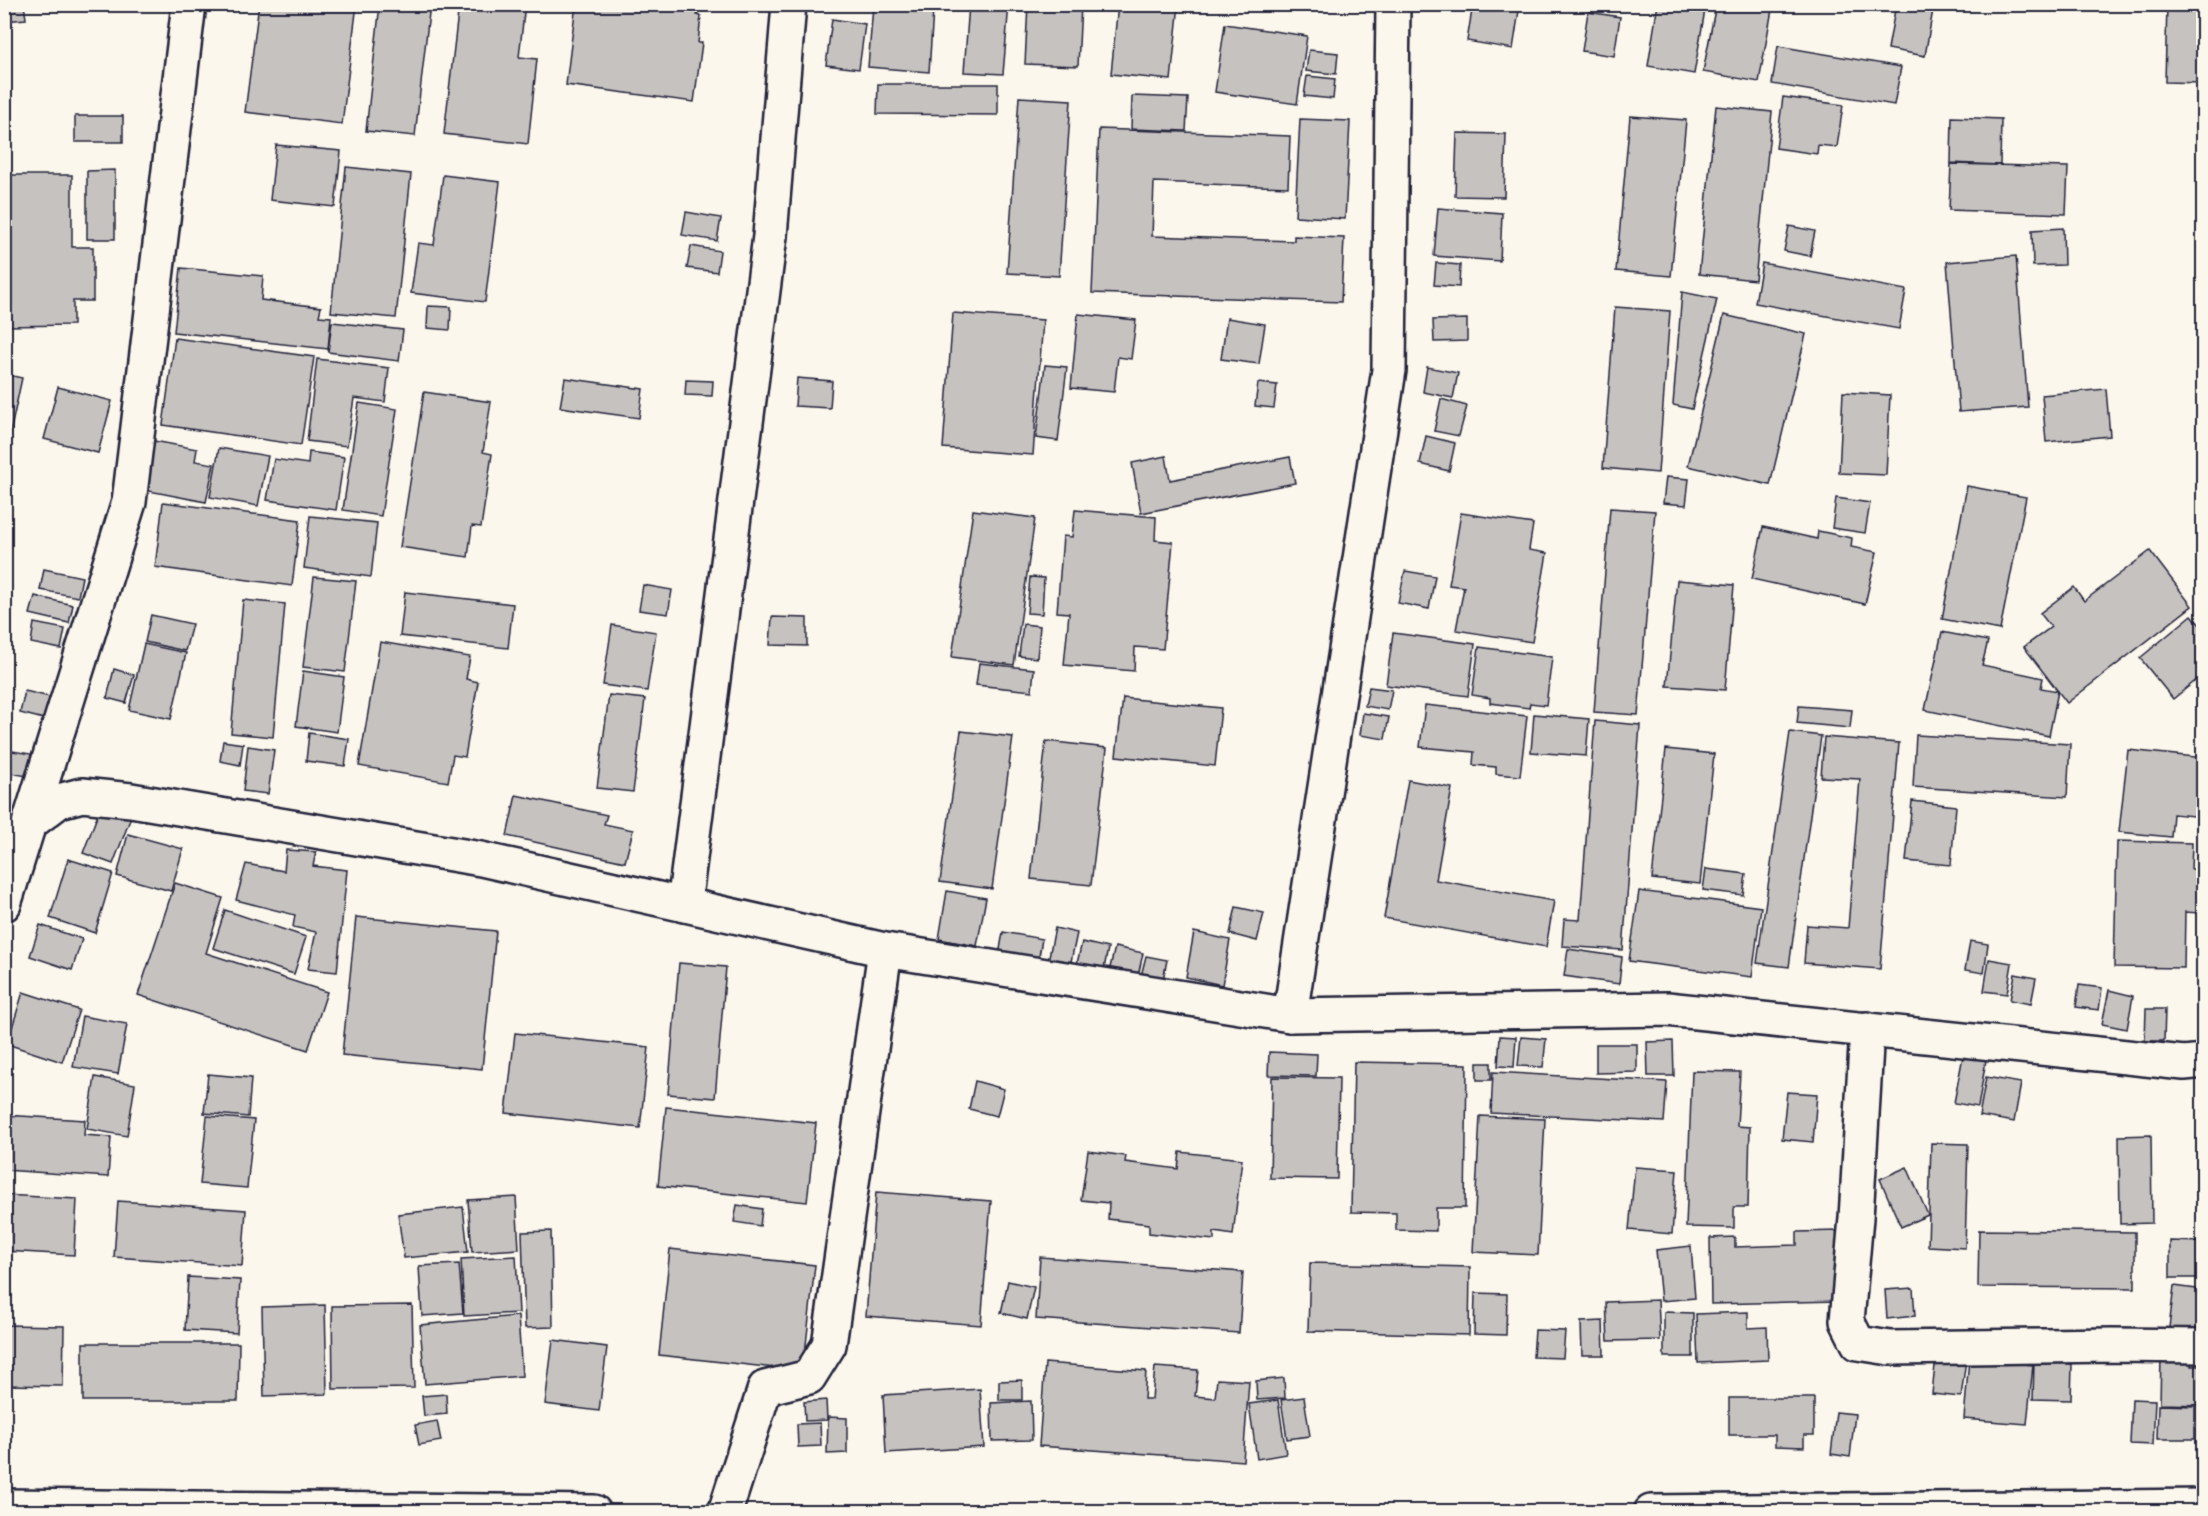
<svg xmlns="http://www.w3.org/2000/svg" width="2208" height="1516" font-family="'Gochi Hand',sans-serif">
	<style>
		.building { fill: #c6c2c0; stroke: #22223b; stroke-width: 1.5 }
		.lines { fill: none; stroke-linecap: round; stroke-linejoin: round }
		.street-casing { stroke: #22223b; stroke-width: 38 }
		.highway-casing { stroke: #22223b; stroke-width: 38 }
		.street { stroke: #fbf7ec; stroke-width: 33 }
		.highway { stroke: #fbf7ec; stroke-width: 33 }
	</style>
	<rect width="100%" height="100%" fill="#fbf7ec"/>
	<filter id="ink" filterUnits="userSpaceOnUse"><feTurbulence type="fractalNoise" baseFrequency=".0167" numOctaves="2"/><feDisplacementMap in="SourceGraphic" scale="12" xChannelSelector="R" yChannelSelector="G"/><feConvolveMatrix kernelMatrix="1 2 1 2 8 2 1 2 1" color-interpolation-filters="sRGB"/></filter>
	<g filter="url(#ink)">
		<g class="building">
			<polygon points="4,4 24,4 26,19 4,21"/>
			<polygon points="259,4 357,4 342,124 245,112"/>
			<polygon points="380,4 430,4 415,136 366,131"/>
			<polygon points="459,4 525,4 519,57 537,59 528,144 444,134"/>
			<polygon points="576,4 699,4 697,15 701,16 698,43 702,43 694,102 566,85"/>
			<polygon points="969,4 1009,4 1003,74 964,72"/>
			<polygon points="1028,4 1081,4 1078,66 1025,64"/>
			<polygon points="1118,4 1179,4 1171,80 1111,74"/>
			<polygon points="1473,4 1520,4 1513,49 1467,41"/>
			<polygon points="1658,4 1706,4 1694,74 1648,66"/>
			<polygon points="1716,4 1773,4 1759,82 1703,72"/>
			<polygon points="1896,4 1934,4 1925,56 1888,49"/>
			<polygon points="2167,4 2204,4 2204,83 2165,82"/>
			<polygon points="873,6 933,10 929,72 868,67"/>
			<polygon points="1588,12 1620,17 1614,56 1582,51"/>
			<polygon points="832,19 865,24 859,69 826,65"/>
			<polygon points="1225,24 1307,36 1297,104 1215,92"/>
			<polygon points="1778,46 1901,67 1894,105 1772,84"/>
			<polygon points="1309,50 1338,53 1336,74 1306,71"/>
			<polygon points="1307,76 1335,79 1333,99 1304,96"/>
			<polygon points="878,84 998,84 998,115 877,114"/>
			<polygon points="1132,96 1188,98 1186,131 1131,129"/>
			<polygon points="1019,97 1071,100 1059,276 1007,273"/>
			<polygon points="1783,97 1843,105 1837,147 1818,145 1817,154 1776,148"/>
			<polygon points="1716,106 1772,112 1755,280 1699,274"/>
			<rect x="75" y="116" width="48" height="26"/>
			<polygon points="1630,116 1686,120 1671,276 1616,271"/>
			<polygon points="1952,117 2001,119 2000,165 1951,163"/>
			<polygon points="4,119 8,156 4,156"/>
			<polygon points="1300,119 1350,121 1345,219 1295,216"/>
			<polygon points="1099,129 1290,136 1288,187 1154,182 1152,236 1294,241 1294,236 1344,238 1341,302 1092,293"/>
			<polygon points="1457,133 1506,134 1504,197 1455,196"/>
			<polygon points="276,145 341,151 335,207 270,200"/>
			<polygon points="1951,164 2068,167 2066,214 1949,210"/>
			<polygon points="346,167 411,174 396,318 331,312"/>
			<polygon points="115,170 115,239 87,239 87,171"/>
			<polygon points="4,175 72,175 72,247 93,247 93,301 73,301 73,325 4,326"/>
			<polygon points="443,175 500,182 485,302 411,293 418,243 434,245"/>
			<polygon points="1438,208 1502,213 1500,261 1434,256"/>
			<polygon points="686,212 721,218 717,241 682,235"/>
			<polygon points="1789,226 1815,231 1810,256 1784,251"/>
			<polygon points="2063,228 2064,265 2033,266 2032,230"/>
			<polygon points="691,246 720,251 717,272 687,268"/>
			<polygon points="2016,256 2028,407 1959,412 1947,262"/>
			<polygon points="1436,263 1460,265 1459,287 1434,285"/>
			<polygon points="1762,263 1906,290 1899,329 1755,303"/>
			<polygon points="181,268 263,276 261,300 321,307 319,316 331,317 328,349 174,332"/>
			<polygon points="1682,292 1717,299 1692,409 1673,405"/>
			<polygon points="428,306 451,307 450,330 427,328"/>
			<polygon points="1615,307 1670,311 1658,473 1603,468"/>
			<polygon points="953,313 1043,320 1033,455 943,448"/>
			<polygon points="1078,314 1136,320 1131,359 1118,357 1114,392 1071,388"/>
			<polygon points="1724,315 1806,334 1770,485 1688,466"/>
			<polygon points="1227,318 1265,324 1259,364 1221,359"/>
			<polygon points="1467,319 1467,341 1434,342 1433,320"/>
			<polygon points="332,322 403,330 399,361 328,352"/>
			<polygon points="175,338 314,357 301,445 163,425"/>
			<polygon points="317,359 389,368 385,402 354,398 347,446 307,441"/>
			<polygon points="1045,365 1067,367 1058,441 1036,438"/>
			<polygon points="1427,367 1458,373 1453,398 1423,392"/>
			<polygon points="4,374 22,378 4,461"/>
			<polygon points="565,378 643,389 639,418 560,407"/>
			<polygon points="797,378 832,381 830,408 795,406"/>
			<polygon points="686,380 713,381 712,396 685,395"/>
			<polygon points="1258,383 1277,385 1274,408 1255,406"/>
			<polygon points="58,387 112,401 98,453 44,439"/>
			<polygon points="2106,389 2110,436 2046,442 2042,395"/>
			<polygon points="424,392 491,402 483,452 492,454 481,527 472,526 468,557 400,547"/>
			<polygon points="1843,392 1890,395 1886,475 1839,473"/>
			<polygon points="1441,399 1467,406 1459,436 1434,431"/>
			<polygon points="359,403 397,409 381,516 343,510"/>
			<polygon points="1426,436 1455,443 1449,471 1420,464"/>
			<polygon points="154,441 197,449 195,461 214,464 206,502 144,490"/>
			<polygon points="219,448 268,456 258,506 210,497"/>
			<polygon points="309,452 344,457 336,510 267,500 274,459 308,464"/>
			<polygon points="1166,456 1170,480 1290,457 1295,483 1141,513 1132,463"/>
			<polygon points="1666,477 1689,479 1686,505 1663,503"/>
			<polygon points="1967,486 2026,497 2000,630 1942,619"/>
			<polygon points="1836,498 1870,503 1865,533 1832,528"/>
			<polygon points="163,502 300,520 292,586 155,567"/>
			<polygon points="1610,508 1655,511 1638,715 1594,712"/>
			<polygon points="973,510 1035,518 1014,665 952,657"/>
			<polygon points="1075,510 1156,517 1155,540 1173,542 1163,649 1135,647 1134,671 1064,665 1069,613 1057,612 1063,536 1072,537"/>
			<polygon points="1461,513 1533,524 1529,550 1547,553 1532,642 1456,630 1464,587 1449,585"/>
			<polygon points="310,516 377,523 371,577 304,568"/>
			<polygon points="1763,527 1817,539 1818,531 1852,538 1851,547 1877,552 1865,604 1752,579"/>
			<polygon points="2150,551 2192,606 2067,703 2024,647 2051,627 2040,613 2074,587 2084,601"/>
			<polygon points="44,569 82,577 78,597 40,590"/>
			<polygon points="1405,571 1435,576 1429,609 1398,603"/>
			<polygon points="314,577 356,581 345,672 303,667"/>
			<polygon points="1030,577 1044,578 1042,614 1027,613"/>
			<polygon points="1677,580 1734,585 1725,690 1667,686"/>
			<polygon points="643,585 672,590 668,614 639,610"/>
			<polygon points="405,592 513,604 508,648 400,636"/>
			<polygon points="35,596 73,605 69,623 30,614"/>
			<polygon points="243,600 285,604 273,737 231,733"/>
			<polygon points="151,615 192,624 185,651 145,642"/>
			<polygon points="2192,615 2204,630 2204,674 2173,699 2140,658"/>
			<polygon points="772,617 807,618 807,646 770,645"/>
			<polygon points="34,623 65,629 61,649 31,643"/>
			<polygon points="1023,624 1040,626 1037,658 1019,656"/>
			<polygon points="612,625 656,632 647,691 603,685"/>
			<polygon points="1942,632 1988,641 1982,665 2043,678 2041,688 2058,691 2049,736 1925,710"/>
			<polygon points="1393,633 1475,644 1468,696 1386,685"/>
			<polygon points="380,642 470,657 466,679 478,682 465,757 453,755 448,782 359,766"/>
			<polygon points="144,644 186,653 171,719 129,710"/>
			<polygon points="1479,647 1552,657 1546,705 1530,703 1529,708 1490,703 1490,698 1472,695"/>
			<polygon points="979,663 1034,669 1032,691 976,685"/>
			<polygon points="114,669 134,675 126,703 107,698"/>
			<polygon points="303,671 344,677 337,732 296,726"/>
			<polygon points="1369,687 1392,690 1388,710 1365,706"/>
			<polygon points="25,691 50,697 44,719 20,713"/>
			<polygon points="609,695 645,699 633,792 597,788"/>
			<polygon points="1123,698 1221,708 1215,766 1116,756"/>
			<polygon points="1425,705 1527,716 1520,776 1496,774 1496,767 1473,765 1474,752 1420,747"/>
			<polygon points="1799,706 1852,710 1850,728 1797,723"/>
			<polygon points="1363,713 1389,717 1385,739 1360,735"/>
			<polygon points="1534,714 1589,719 1586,756 1531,752"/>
			<polygon points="1595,721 1640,725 1623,950 1562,946 1564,919 1580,920"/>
			<polygon points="961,731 1013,737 992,889 940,882"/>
			<polygon points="1790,732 1821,736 1789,967 1757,963"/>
			<polygon points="309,733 349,739 345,766 306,761"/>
			<polygon points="1916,735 2070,744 2067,797 1913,787"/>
			<polygon points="1824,737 1899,743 1880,969 1804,963 1807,925 1848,928 1860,779 1821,777"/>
			<polygon points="223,741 243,744 240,765 220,761"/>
			<polygon points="1046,741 1107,748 1091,885 1031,879"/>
			<polygon points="248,746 274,750 268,794 243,791"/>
			<polygon points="1666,749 1714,754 1700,884 1652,879"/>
			<polygon points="6,750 31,754 27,776 4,772"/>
			<polygon points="2128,750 2204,758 2204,817 2173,814 2171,837 2119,832"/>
			<polygon points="1408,780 1452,788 1436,880 1554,901 1546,947 1384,918"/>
			<polygon points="516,795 607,815 604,824 633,830 625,862 507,836"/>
			<polygon points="1912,801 1956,806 1951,865 1906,861"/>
			<polygon points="101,806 131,817 113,864 83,853"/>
			<polygon points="128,834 183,849 171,891 117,876"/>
			<polygon points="2117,841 2192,843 2191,869 2200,869 2199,913 2185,912 2184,968 2114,967"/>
			<polygon points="286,850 316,852 313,866 347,870 337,972 308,969 316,932 293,927 295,915 236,900 246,864 284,871"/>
			<polygon points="68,859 113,873 95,933 50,918"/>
			<polygon points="1706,869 1746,874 1743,895 1703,890"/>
			<polygon points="175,883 223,898 206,953 327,992 308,1050 138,995"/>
			<polygon points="947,891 986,898 977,946 939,939"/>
			<polygon points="1639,891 1761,907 1752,977 1629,961"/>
			<polygon points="1236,907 1264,913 1257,941 1230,934"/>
			<polygon points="225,910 306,937 294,974 213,948"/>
			<polygon points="356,917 496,931 482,1069 342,1055"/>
			<polygon points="40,925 82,939 72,970 30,956"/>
			<polygon points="1055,928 1077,933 1069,971 1047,966"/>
			<polygon points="1003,932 1042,939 1037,968 998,961"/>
			<polygon points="1194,932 1230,940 1222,985 1186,977"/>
			<polygon points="1970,941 1988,944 1984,973 1965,970"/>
			<polygon points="1082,942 1108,948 1103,974 1076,968"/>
			<polygon points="1115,947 1143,953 1137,981 1108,976"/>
			<polygon points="1568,949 1622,957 1619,984 1564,976"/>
			<polygon points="1146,956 1167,960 1162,985 1140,980"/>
			<polygon points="1989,959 2012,963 2007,994 1984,991"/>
			<polygon points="679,963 726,967 715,1098 668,1094"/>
			<polygon points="2015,974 2036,978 2031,1004 2010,1000"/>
			<polygon points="2079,985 2102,988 2099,1010 2076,1007"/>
			<polygon points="2109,990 2133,996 2127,1029 2102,1024"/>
			<polygon points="23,992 79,1010 62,1062 7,1044"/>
			<polygon points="2146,1009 2165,1009 2164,1041 2145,1041"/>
			<polygon points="82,1016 127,1024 118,1074 73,1067"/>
			<polygon points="515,1033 649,1047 640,1128 506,1113"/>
			<polygon points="1500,1036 1516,1037 1514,1067 1498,1066"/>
			<polygon points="1521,1037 1546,1039 1543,1067 1518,1066"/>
			<polygon points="1673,1041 1674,1076 1648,1076 1647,1042"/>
			<polygon points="1596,1044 1637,1044 1637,1072 1596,1073"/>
			<polygon points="1269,1052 1317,1054 1316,1076 1268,1075"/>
			<polygon points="1963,1056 1986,1060 1978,1107 1954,1103"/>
			<polygon points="1354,1062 1467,1064 1465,1208 1436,1208 1436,1231 1396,1230 1396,1213 1351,1212"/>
			<rect x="1477" y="1063" width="14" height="17"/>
			<polygon points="1692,1071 1740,1072 1737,1126 1750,1127 1748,1207 1734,1207 1734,1228 1686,1227"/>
			<polygon points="1493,1072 1667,1082 1664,1122 1491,1113"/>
			<polygon points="208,1074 251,1078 248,1117 204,1113"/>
			<polygon points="95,1077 135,1084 127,1136 87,1129"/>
			<polygon points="1272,1077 1339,1078 1337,1179 1270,1178"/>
			<polygon points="1986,1077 2021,1083 2014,1122 1979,1116"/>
			<polygon points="975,1081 1004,1089 997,1116 969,1109"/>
			<polygon points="1787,1092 1817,1094 1813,1142 1782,1139"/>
			<polygon points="666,1107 816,1123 807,1202 658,1186"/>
			<polygon points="4,1115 85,1120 84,1135 111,1137 108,1177 4,1170"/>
			<polygon points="207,1116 254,1120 247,1188 200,1184"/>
			<polygon points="1480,1116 1545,1119 1538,1255 1473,1252"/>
			<polygon points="2151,1135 2152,1223 2120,1224 2119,1136"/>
			<polygon points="1931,1143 1968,1144 1965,1248 1928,1246"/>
			<polygon points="1088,1151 1126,1156 1125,1162 1178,1169 1180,1152 1242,1159 1233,1235 1214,1232 1214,1240 1149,1233 1149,1224 1108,1219 1109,1203 1081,1200"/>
			<polygon points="1635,1167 1677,1170 1672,1234 1629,1230"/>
			<polygon points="1907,1167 1928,1215 1901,1227 1880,1179"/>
			<polygon points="876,1192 991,1201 981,1325 866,1316"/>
			<polygon points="4,1195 77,1199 74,1255 4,1251"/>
			<polygon points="516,1197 519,1249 472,1252 468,1200"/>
			<polygon points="118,1201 246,1210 242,1266 114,1257"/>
			<polygon points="737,1205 762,1209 760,1226 734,1222"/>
			<polygon points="463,1207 468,1252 404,1258 398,1214"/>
			<polygon points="1979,1230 2135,1232 2135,1288 1978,1287"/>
			<polygon points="551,1231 553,1327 525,1328 522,1232"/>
			<polygon points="1838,1231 1840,1301 1711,1304 1710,1238 1735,1237 1735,1247 1797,1245 1797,1232"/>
			<polygon points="2170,1241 2204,1242 2204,1278 2170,1278"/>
			<polygon points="1691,1246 1695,1298 1661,1301 1656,1250"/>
			<polygon points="670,1249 815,1265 803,1371 659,1355"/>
			<polygon points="516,1256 519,1313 464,1316 461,1259"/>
			<polygon points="1040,1257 1243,1272 1239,1333 1036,1319"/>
			<polygon points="4,1260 10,1260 9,1296 4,1296"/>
			<polygon points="1310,1263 1470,1267 1469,1335 1308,1331"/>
			<polygon points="459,1264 463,1313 422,1316 419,1266"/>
			<polygon points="188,1277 240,1280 237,1333 185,1330"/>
			<polygon points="1008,1281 1034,1287 1027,1319 1001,1313"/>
			<polygon points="2174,1286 2204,1290 2203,1331 2169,1328"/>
			<polygon points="1913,1288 1915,1316 1887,1319 1885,1290"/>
			<polygon points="1475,1293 1507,1294 1506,1335 1474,1334"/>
			<polygon points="1658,1300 1660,1340 1608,1341 1606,1302"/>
			<polygon points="325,1305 327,1394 264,1396 262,1307"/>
			<polygon points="412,1305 414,1388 333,1389 332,1306"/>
			<polygon points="1664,1312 1693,1313 1693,1357 1664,1357"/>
			<polygon points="1748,1312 1748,1328 1767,1327 1768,1360 1698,1363 1696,1314"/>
			<polygon points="518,1316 522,1376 425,1384 420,1325"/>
			<polygon points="1603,1321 1604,1355 1582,1355 1581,1322"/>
			<polygon points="4,1325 64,1326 63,1386 4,1385"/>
			<polygon points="1535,1330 1565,1331 1563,1358 1533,1357"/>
			<polygon points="553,1340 607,1347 599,1411 545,1404"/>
			<polygon points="83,1343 239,1343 238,1401 83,1401"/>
			<polygon points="1936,1356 1966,1359 1961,1397 1932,1394"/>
			<polygon points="2161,1356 2192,1356 2191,1366 2204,1366 2204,1405 2160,1404"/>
			<polygon points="1969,1359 2033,1365 2027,1424 1964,1419"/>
			<polygon points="2034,1362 2072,1364 2071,1400 2033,1399"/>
			<polygon points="1045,1363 1146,1371 1144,1399 1152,1399 1155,1367 1198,1370 1195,1396 1215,1398 1217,1379 1249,1381 1243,1461 1039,1446"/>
			<polygon points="1284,1378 1285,1398 1257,1400 1256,1381"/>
			<polygon points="1022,1380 1022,1400 999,1400 999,1381"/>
			<polygon points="980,1389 984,1447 886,1453 883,1395"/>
			<polygon points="446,1394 447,1414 424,1416 422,1396"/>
			<polygon points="1304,1397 1310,1436 1287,1439 1281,1400"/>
			<polygon points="1729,1398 1814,1398 1814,1435 1804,1435 1804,1447 1775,1446 1775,1435 1729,1435"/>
			<polygon points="2132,1399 2155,1400 2153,1445 2130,1444"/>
			<polygon points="826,1400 827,1420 805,1421 804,1402"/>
			<polygon points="1278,1400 1286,1454 1257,1459 1249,1404"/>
			<polygon points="1031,1401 1032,1440 992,1441 991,1403"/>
			<polygon points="2158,1405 2195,1406 2195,1439 2157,1439"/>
			<polygon points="1836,1412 1855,1414 1850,1457 1831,1454"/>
			<polygon points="828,1417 847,1418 847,1453 827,1454"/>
			<polygon points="437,1421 441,1441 419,1445 415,1425"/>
			<polygon points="820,1423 821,1446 798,1447 797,1424"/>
		</g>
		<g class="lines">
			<g class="street-casing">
				<g id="street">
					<polyline points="30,823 59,801 82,795 131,800 481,859 885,950 1290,1015 1667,1009 2184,1063 2204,1061"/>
					<polyline points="4,904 129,502 189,4"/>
					<polyline points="684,905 770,236 789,4"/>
					<polyline points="1290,1015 1389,370 1393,4"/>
					<polyline points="1867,1029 1856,1218 1847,1321 1858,1343 1890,1348 2112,1345 2204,1346"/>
					<polyline points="725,1512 765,1388 809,1377 829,1345 885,950"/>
				</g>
			</g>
			<g class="highway-casing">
				<g id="highway">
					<polyline points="4,1506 594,1512"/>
					<polyline points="1651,1512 2204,1506"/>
				</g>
			</g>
			<use href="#street" class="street"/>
			<use href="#highway" class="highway"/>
		</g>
	</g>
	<rect width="2208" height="1516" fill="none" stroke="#fbf7ec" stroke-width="24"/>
	<rect x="12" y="12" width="2184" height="1492" fill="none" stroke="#22223b" stroke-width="2" filter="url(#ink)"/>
</svg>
